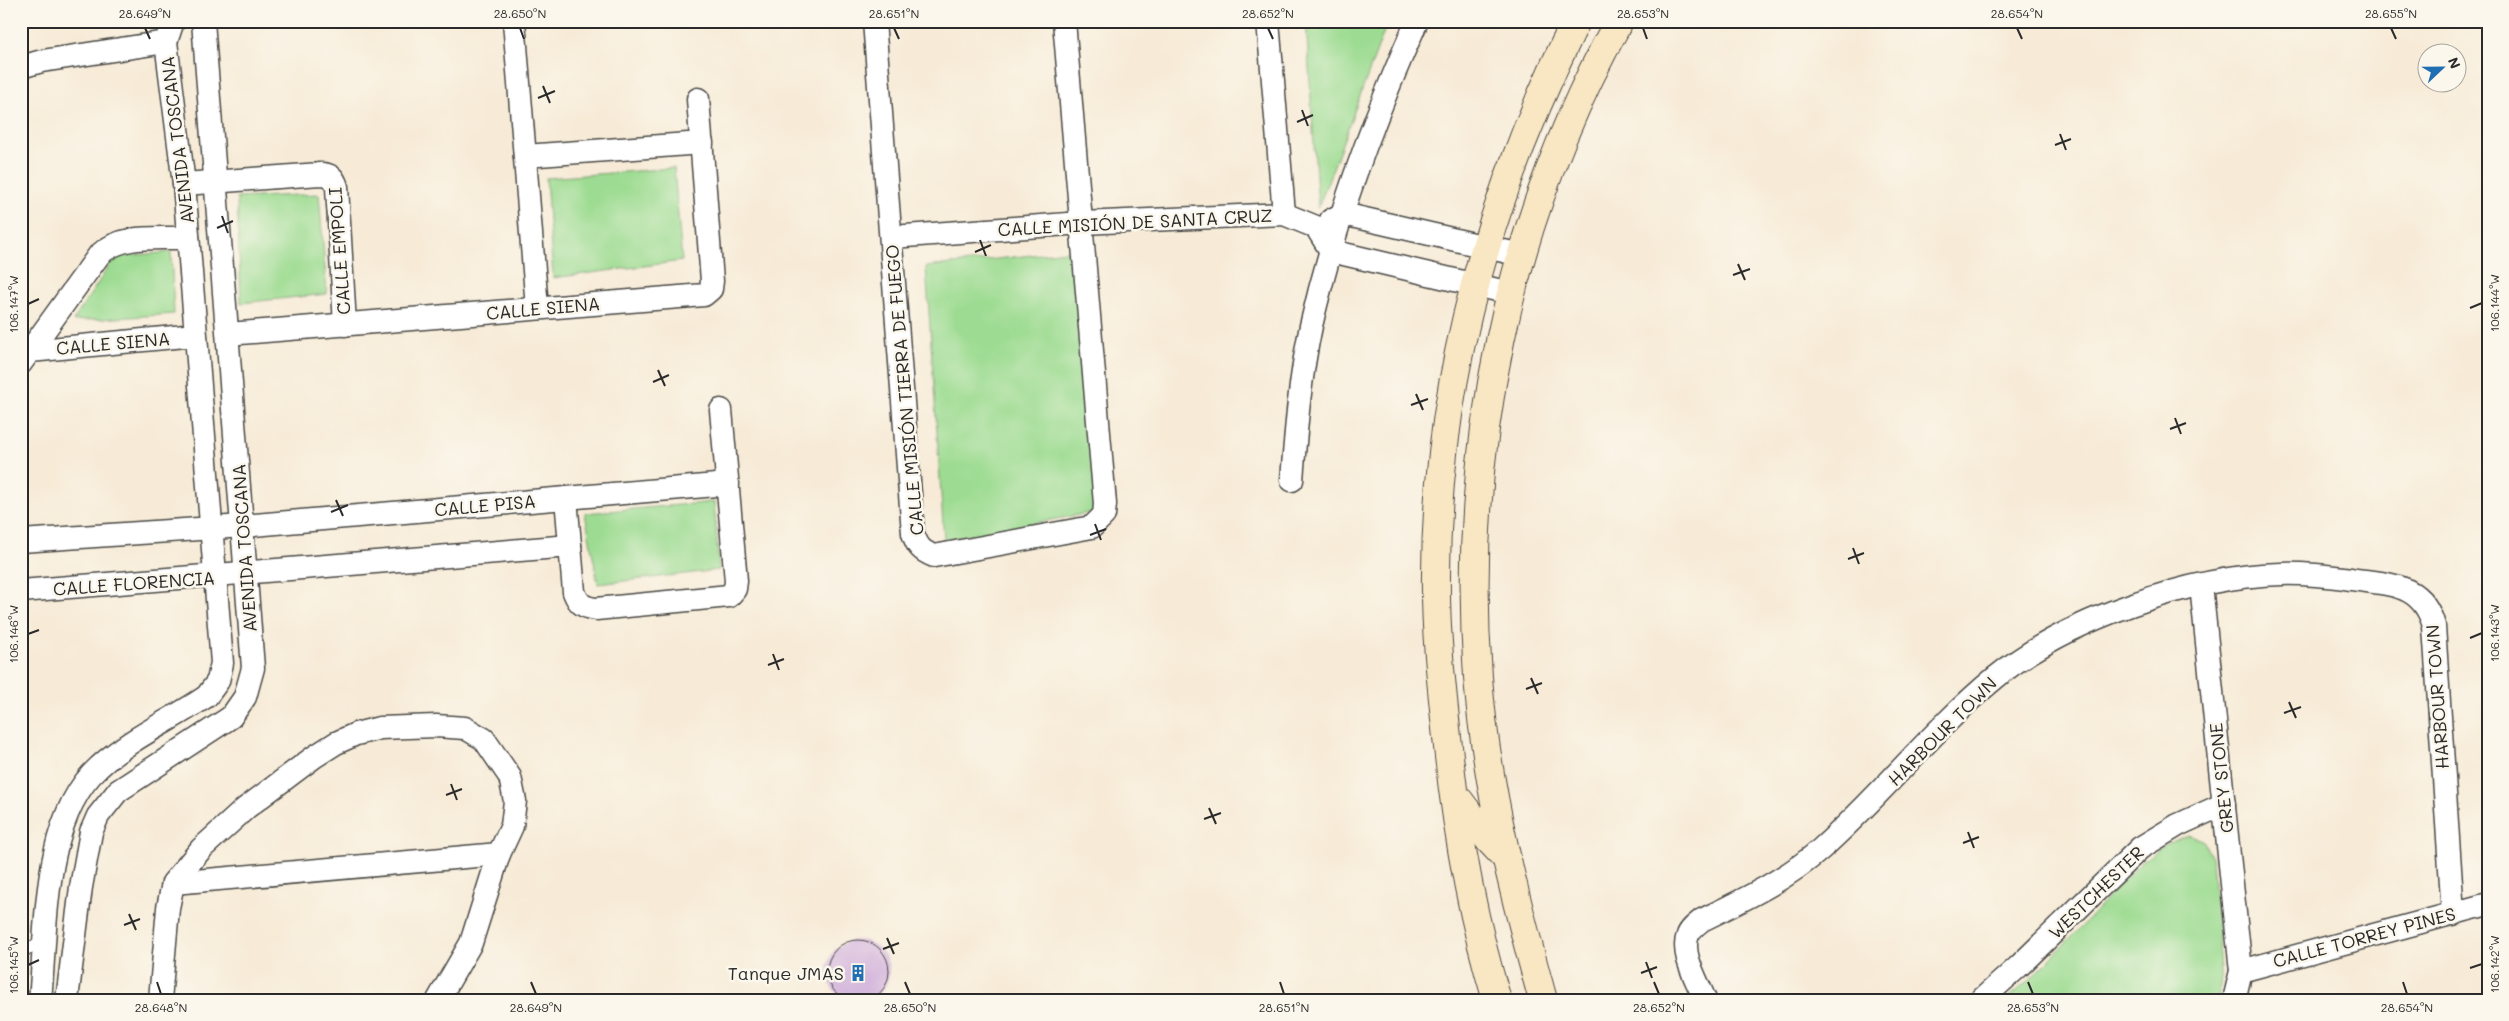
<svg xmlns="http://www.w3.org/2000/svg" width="2509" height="1021" font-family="Mali,sans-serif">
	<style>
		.green { fill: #9cdb91; stroke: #64835e }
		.building { fill: #cfadda }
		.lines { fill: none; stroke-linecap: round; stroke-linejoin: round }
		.service-casing { stroke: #4a4845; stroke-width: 14 }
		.minor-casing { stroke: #4a4845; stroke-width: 25 }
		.secondary-casing { stroke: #4a4845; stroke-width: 30 }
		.service { stroke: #fff; stroke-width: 11 }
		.minor { stroke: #fff; stroke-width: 22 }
		.secondary { stroke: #f9e7c3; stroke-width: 28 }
		.ticks { fill: none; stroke: #2b2b2b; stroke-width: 2 }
		.labels { text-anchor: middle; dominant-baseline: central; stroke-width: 5; stroke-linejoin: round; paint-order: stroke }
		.street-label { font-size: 18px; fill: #2b2b2b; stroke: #fbf7ec }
		.poi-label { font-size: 18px; fill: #2b2b2b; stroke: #fbf7ec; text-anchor: end }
		.neatline { fill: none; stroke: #2b2b2b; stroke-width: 2 }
		.ticks-label { font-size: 12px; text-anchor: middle; fill: #2b2b2b }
	</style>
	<rect width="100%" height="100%" fill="#fbf7ec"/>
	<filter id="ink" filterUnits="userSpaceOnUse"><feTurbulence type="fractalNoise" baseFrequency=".02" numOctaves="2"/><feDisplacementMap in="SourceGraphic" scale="10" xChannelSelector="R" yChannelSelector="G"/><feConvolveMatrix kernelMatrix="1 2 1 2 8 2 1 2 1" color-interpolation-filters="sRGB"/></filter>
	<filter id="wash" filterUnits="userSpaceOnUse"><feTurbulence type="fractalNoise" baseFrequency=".0096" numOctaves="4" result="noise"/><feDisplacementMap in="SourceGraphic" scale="20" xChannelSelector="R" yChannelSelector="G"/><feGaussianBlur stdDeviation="1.12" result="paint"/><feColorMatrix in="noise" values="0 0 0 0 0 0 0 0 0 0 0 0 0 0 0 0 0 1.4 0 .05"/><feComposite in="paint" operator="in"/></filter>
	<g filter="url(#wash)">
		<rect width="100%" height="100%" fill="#f7ebd7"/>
		<g class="green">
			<polygon points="1306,21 1388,21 1318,208"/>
			<polygon points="674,168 682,261 553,278 546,178"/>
			<polygon points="319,194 327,294 241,303 237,198"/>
			<polygon points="1085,249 1105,510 944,540 926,267"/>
			<polygon points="171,252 174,314 73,321 115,257"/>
			<polygon points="714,502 719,570 598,584 585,513"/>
			<path d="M2189,835L2203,840L2212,857L2221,985L2217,1000H2006C2038,974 2065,943 2093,914C2120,886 2149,845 2189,835Z"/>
		</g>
		<g id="blocks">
			<circle class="building" cx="858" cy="971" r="31"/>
		</g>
	</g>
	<g filter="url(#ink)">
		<use href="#blocks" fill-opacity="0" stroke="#4a4845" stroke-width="1"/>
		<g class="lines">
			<g class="service-casing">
				<polyline id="service" points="21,951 46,942"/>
			</g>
			<g class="minor-casing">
				<g id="minor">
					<polyline points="514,21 537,308"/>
					<path d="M874,21L913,533C917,546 921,551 934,556L1092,527L1104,515L1105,504L1064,21"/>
					<polyline points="1268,21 1284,214"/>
					<polyline points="21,67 42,61 166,42 173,21"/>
					<polyline points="525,156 702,143"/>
					<path d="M184,184L320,174C330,174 334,177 337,187L345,325"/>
					<polyline points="1331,220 1343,214 1521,255"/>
					<polyline points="892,237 1082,223 1284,214 1316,227 1331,251 1510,293"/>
					<polyline points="228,334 704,295 711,289 712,281 698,99"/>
					<polyline points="30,351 195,335"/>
					<path d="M21,363L99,255C122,233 157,239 188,238"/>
					<path d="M1292,480C1296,428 1300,377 1311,326C1335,221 1373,119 1417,21"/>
					<path d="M566,498L574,592C579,605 584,607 596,609L729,596L735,589L736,581L721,410"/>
					<polyline points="21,541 243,526 728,484"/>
					<polyline points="2201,585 2241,971 2234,1000"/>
					<polyline points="21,591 570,546"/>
					<polyline points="173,883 499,854"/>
					<polyline points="2241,971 2488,904"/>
					<path d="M40,1000C47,928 42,818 99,767C130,738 172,720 207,696L218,681L222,663L184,184L166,42"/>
					<polyline points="67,1000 81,887 91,832 98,816 118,791 231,717 245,697 253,668 203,21"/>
					<polyline points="160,1000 168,908 173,883 201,849 246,808 314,757 336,743 356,734 380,728 436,726 465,728 484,739 510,777 515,801 512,826 499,854 471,943 438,1000"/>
					<path d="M1705,1000C1698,982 1680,954 1688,935C1690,929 1697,924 1702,920C1743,900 1786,880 1821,849C1882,795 1932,730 1995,678C2065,620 2191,576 2282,574C2305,573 2328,576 2351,579C2389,585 2422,582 2434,626L2453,914"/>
					<polyline points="1981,1000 2018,967 2140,848 2178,825 2224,804"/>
				</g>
			</g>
			<g class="secondary-casing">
				<g id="secondary">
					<polyline points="1455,795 1490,841 1507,859"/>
					<path d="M1497,1000C1472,918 1457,832 1448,747C1442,690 1435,632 1436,575C1436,381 1490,194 1576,21"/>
					<path d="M1543,1000C1514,895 1486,786 1478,677C1461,450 1508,221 1619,21"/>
				</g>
			</g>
			<use href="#service" class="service"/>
			<use href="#minor" class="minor"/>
			<use href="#secondary" class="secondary"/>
		</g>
	</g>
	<path class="ticks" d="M145,28L150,39M520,28L524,39M894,28L899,39M1268,28L1273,39M1643,28L1647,39M2017,28L2022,39M2391,28L2396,39M543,86L550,103M538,98L555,91M1302,110L1308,126M1297,122L1313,115M2060,134L2066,150M2055,145L2071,139M222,216L228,233M217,228L233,221M980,240L986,256M975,252L991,245M1738,264L1745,280M1733,275L1750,269M28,304L39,299M2470,308L2482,303M658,370L665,386M653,382L669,375M1416,394L1423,410M1411,405L1428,399M2175,418L2181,434M2170,429L2186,423M336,500L343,516M331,512L348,505M1095,524L1101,540M1090,535L1106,529M1853,548L1859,564M1848,559L1864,553M28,634L39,630M2470,638L2482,633M773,654L779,670M768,665L784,659M1531,678L1538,694M1526,689L1542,683M2289,702L2296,718M2284,713L2301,707M451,784L457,800M446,795L462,789M1209,808L1216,824M1204,819L1221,813M1968,832L1974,848M1963,843L1979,837M129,914L136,930M124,925L140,919M887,938L894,954M883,949L899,943M1646,962L1652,978M28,965L39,960M2470,968L2482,964M1641,973L1657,967M157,982L161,994M531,982L536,994M905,982L910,994M1280,982L1284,994M1654,982L1659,994M2028,982L2033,994M2403,982L2407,994"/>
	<defs>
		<g id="building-bare" transform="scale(1.35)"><path d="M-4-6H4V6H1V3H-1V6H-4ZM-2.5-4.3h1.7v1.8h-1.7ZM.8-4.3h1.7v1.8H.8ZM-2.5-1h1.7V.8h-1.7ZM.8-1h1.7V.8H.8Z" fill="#1f6fb2" stroke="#fbf7ec" stroke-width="2.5" paint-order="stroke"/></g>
	</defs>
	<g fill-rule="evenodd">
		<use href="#building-bare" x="858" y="973"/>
	</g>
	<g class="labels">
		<g class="street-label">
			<text transform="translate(177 140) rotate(-97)">AVENIDA TOSCANA</text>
			<text transform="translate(1135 222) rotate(-3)">CALLE MISIÓN DE SANTA CRUZ</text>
			<text transform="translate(339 251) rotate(-94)">CALLE EMPOLI</text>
			<text transform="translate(543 308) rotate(-5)">CALLE SIENA</text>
			<text transform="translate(113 343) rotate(-5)">CALLE SIENA</text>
			<text transform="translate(904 390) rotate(-95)">CALLE MISIÓN TIERRA DE FUEGO</text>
			<text transform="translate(485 505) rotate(-5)">CALLE PISA</text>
			<text transform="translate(244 548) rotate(-94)">AVENIDA TOSCANA</text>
			<text transform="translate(134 583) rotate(-4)">CALLE FLORENCIA</text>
			<text transform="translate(2437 697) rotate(-94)">HARBOUR TOWN</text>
			<text transform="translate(1942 731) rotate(-45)">HARBOUR TOWN</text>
			<text transform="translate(2221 778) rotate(-96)">GREY STONE</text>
			<text transform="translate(2096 892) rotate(-44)">WESTCHESTER</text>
			<text transform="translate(2364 937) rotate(-15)">CALLE TORREY PINES</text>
		</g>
		<g class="poi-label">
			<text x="844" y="973">Tanque JMAS</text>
		</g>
	</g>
	<rect width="2509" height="1021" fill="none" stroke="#fbf7ec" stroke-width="55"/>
	<g transform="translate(2442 68) rotate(68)"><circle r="24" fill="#fbf7ec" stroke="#a8a59f"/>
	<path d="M0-4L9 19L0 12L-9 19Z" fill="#1f6fb2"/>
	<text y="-8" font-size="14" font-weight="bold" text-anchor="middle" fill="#2b2b2b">N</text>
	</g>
	<rect x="28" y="28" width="2454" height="966" class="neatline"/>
	<g class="ticks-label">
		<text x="145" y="18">28.649°N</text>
		<text x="520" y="18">28.650°N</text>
		<text x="894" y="18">28.651°N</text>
		<text x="1268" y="18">28.652°N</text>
		<text x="1643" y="18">28.653°N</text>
		<text x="2017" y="18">28.654°N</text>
		<text x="2391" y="18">28.655°N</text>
		<text transform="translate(2495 303) rotate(-90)" y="4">106.144°W</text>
		<text transform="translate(14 304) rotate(-90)" y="4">106.147°W</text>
		<text transform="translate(2495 633) rotate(-90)" y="4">106.143°W</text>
		<text transform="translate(14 634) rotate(-90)" y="4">106.146°W</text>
		<text transform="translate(2495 964) rotate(-90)" y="4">106.142°W</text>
		<text transform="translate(14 965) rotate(-90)" y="4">106.145°W</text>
		<text x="161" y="1012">28.648°N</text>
		<text x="536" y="1012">28.649°N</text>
		<text x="910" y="1012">28.650°N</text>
		<text x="1284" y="1012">28.651°N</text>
		<text x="1659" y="1012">28.652°N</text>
		<text x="2033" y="1012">28.653°N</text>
		<text x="2407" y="1012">28.654°N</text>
	</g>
</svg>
